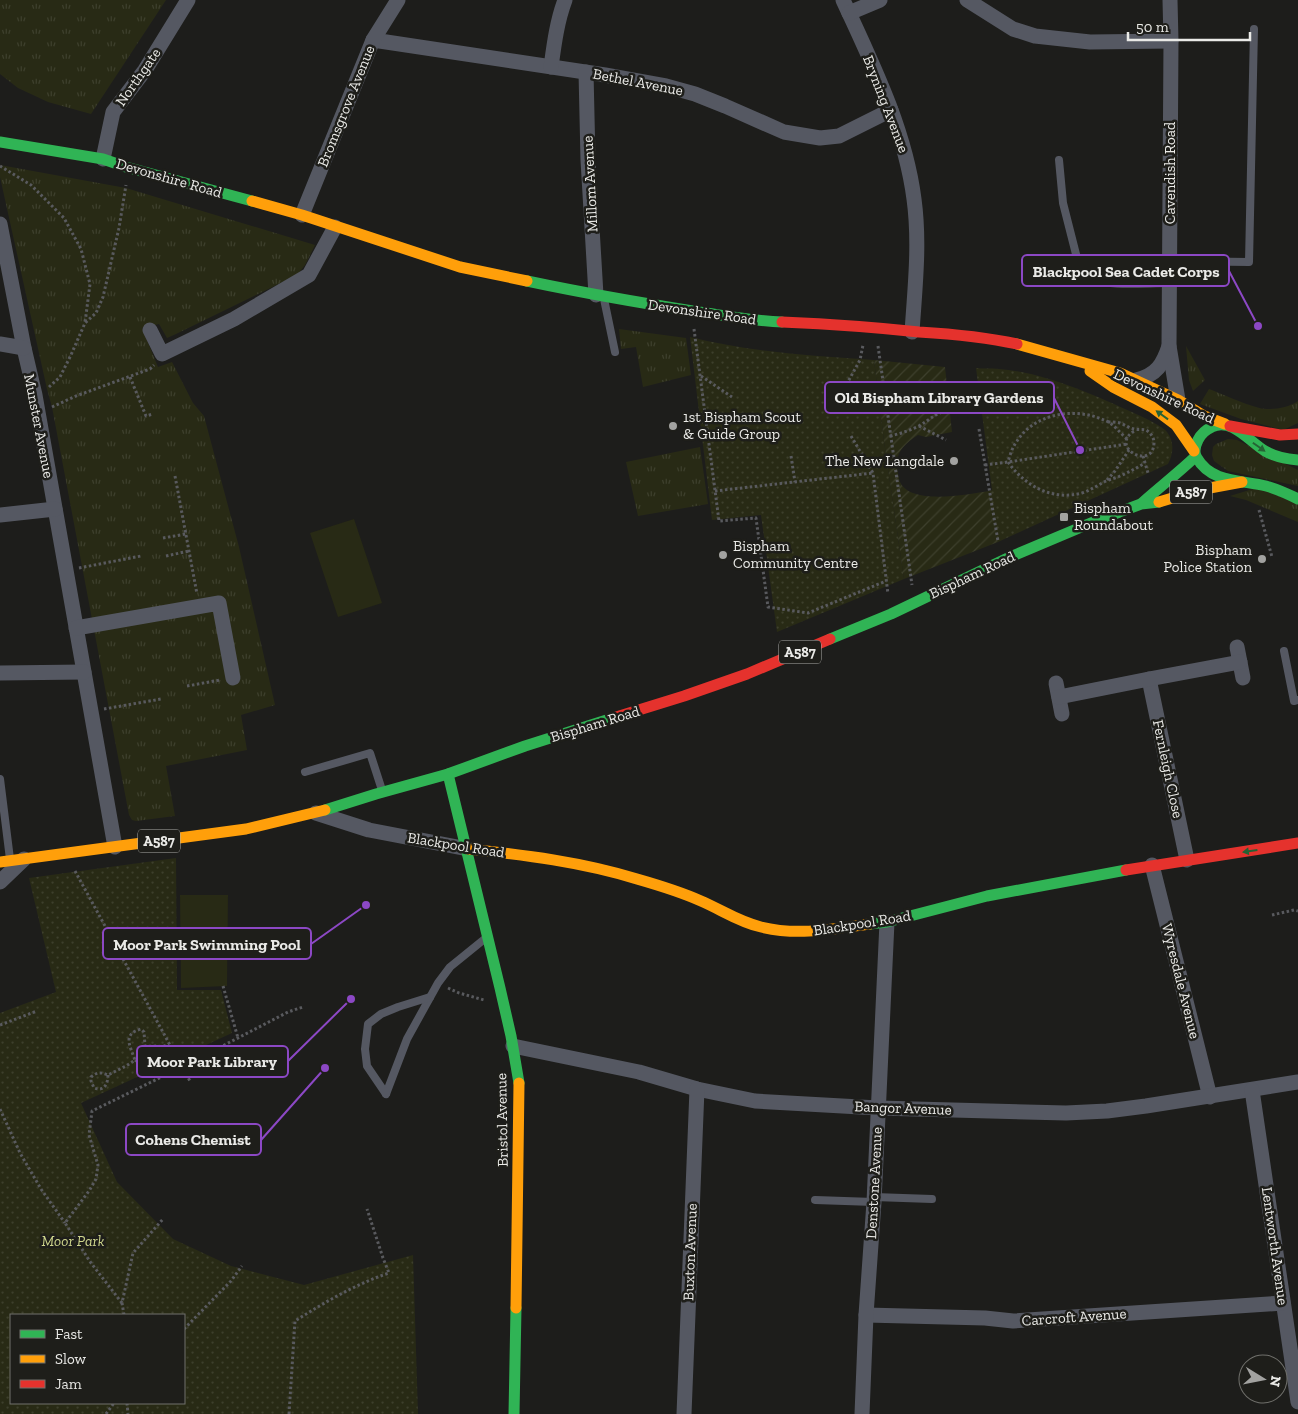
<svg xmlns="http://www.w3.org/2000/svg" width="1298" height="1414" font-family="'Zilla Slab',serif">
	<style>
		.grass { fill: url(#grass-tufts) }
		.park { fill: url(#park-dots); fill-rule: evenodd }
		.garden { fill: url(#garden-furrows) }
		.pitch { fill: #282a15 }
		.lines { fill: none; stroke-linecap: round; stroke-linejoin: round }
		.path { stroke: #595a5e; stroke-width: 3; stroke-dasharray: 2.5 2.5; stroke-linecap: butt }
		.lane { stroke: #555862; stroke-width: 8 }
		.street { stroke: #555862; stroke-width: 15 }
		.fast { stroke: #30b455; stroke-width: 11 }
		.slow { stroke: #ff9f0a; stroke-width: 11 }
		.jam { stroke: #e5322d; stroke-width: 11 }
		.oneway { fill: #266235 }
		.poi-dot { fill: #a2a2a0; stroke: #1e1e1a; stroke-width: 2 }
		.labels { text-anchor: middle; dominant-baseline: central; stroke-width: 5; stroke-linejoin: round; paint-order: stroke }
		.shield { fill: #1e1e1a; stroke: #adadaa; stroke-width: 1 }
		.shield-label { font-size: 14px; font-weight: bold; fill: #eaeae7 }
		.street-label { font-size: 15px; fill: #eaeae7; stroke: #1e1e1a }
		.poi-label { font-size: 15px; fill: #eaeae7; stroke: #1e1e1a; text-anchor: start }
		.park-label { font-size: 15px; font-style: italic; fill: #ced58c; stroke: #1e1e1a }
		.leader { fill: none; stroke: #8c48c5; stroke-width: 2 }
		.callout-dot { fill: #8c48c5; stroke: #1e1e1a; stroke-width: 2 }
		.callout { fill: #1e1e1a; stroke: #8c48c5; stroke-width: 2 }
		.callout-label { font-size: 16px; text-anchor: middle; font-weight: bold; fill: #eaeae7 }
	</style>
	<defs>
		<pattern id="grass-tufts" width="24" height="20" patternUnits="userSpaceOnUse" patternTransform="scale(1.25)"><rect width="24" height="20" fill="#282a15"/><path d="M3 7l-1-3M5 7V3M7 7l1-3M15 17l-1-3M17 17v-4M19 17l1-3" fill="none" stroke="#3d3f2c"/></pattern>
		<pattern id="park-dots" width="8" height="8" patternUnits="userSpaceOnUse" patternTransform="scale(1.25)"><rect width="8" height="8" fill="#282a15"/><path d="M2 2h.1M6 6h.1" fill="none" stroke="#3d3f2c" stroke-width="1.8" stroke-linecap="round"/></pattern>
		<pattern id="garden-furrows" width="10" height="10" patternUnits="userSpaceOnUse" patternTransform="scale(1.25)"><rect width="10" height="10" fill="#282a15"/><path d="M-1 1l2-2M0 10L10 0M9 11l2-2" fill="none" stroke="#3d3f2c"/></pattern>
	</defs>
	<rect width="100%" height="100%" fill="#1d1d1b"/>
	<g class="grass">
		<polygon points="0,0 166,0 91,114 48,102 18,88 0,74"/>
		<polygon points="0,165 126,188 315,245 305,265 297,275 176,334 167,338 159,324 142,328 158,367 172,362 193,403 204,416 239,547 275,705 241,715 247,750 166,766 175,816 136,821 132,820 129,815 52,407 47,389 0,177"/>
		<polygon points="619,329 686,338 691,375 643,387 636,347 621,349"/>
		<polygon points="1186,346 1205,380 1193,391 1189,380"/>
		<path d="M1209,389C1223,394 1256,410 1268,409C1279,409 1289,407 1298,401V423L1283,430L1241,419L1200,404Z"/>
		<polygon points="1228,439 1237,440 1298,470 1298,486 1228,471 1214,461 1212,455 1213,447 1216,444"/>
		<polygon points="700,447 708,504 638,516 626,462"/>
		<polygon points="1259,487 1298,504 1298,522 1246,500 1230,496"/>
	</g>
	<g class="park">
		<path d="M690,337C750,352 812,356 874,360L884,441L904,579L777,632L761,515L712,520Z"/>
		<path d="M976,368C983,369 991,368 999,369C1043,372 1094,395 1134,413C1141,416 1164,427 1167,432C1175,442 1173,455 1168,464L998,542L989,491L992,490Z"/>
		<path d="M176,858L177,990H221L232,1033L81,1103L117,1182L173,1239L231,1266L304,1285L413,1255L418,1414H0V1013L56,992L29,878ZM11,1315H184V1403H11Z"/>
	</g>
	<path class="garden" d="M874,360L945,367L952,432L926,437L918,435C906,443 896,451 897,466C898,471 898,477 900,482C911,506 969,494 989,491L998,542L904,579L884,441Z"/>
	<g class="pitch">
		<polygon points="354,519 382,603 338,617 310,533"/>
		<polygon points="180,895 228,895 227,986 181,988"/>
	</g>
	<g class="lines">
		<g class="path">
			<polyline points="0,166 31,185 64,218 81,249 90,284 85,323"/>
			<polyline points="694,329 719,521 756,518 768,607 808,613 886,581"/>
			<polyline points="878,346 912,585"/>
			<polyline points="701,376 732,397"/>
			<polyline points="130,377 146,416 153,414"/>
			<polyline points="49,387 60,377 71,355 85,323 96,313 103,297 119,228 126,185"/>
			<polyline points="844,389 860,360 863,345"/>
			<polyline points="52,407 76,396 150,369 154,365"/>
			<path d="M1108,422C1112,422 1116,422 1120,423C1125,425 1129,428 1134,429C1138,430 1142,429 1146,430C1151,433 1154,438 1154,443C1153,472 1106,446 1136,430"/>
			<polyline points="919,426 946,440"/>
			<polyline points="979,429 998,541"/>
			<polyline points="851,436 873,473 888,594"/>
			<path d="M890,436C899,434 908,431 917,427C930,420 935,413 949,410"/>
			<path d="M1127,439C1120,433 1113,423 1104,420C1075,407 1035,413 1017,441C1012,448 1010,455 1008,462C1025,486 1052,501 1082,493C1091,490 1098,485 1106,481C1111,479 1116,478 1120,476C1129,472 1137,468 1145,463"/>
			<polyline points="791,456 795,482"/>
			<polyline points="1143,456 1148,473"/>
			<polyline points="985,465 1008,462 1127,444"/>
			<polyline points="175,476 197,594"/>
			<polyline points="1107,480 1115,471 1129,450"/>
			<polyline points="715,491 873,473"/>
			<polyline points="1259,510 1272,557"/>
			<polyline points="163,538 186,534"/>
			<polyline points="166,556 189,551"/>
			<polyline points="79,568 141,556"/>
			<polyline points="187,686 220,680"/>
			<polyline points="104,709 161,699"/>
			<polyline points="75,871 182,1067 288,1012 303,1007"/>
			<polyline points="1272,915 1294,910 1298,911"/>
			<polyline points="223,986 238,1038"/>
			<polyline points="448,988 459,993 484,1000"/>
			<polyline points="0,1025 37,1011"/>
			<path d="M135,1060C138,1062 143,1065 147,1065C157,1066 163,1056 162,1047"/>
			<path d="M108,1075C108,1084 104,1092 94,1088L91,1081V1077C97,1072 101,1072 108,1075L126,1066L135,1060C130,1046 122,1034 141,1029L144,1032L145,1046C152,1047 156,1045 162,1047L169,1044"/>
			<polyline points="0,1109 20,1153 41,1189 65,1223"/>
			<polyline points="122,1303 91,1263 65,1223 89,1191 96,1179 98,1165 89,1135 92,1111 182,1067 190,1081"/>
			<polyline points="124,1315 122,1303 133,1253 163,1219"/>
			<polyline points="184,1329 231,1281 242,1266"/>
			<polyline points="127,1403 128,1414"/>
			<polyline points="106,1414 114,1403"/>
			<path d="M289,1414L295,1321C325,1302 356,1284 389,1273L383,1258L367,1209"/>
		</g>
		<g class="lane">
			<path d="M1059,160L1063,203L1079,266L1085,278C1111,287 1142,283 1169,283"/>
			<polyline points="1170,261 1249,262 1254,29"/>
			<polyline points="604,299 615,352"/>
			<polyline points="1284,651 1294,701 1298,700"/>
			<polyline points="305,772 370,753 382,790"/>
			<polyline points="0,779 10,859"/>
			<polyline points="386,1094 407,1039 438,983 450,967 487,937"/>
			<polyline points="386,1094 367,1066 365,1049 368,1024 381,1014 398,1007 430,997"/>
			<polyline points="874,1197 932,1199"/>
			<polyline points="815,1200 874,1202"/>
		</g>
		<g class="street">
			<path d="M843,0C872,63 905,129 914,199C920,243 915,287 912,332"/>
			<polyline points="967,0 1013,29 1035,36 1090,42 1171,41"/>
			<polyline points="1170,0 1171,41 1169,346 1178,400"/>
			<polyline points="849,13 880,0"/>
			<polyline points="373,40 605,75 666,86 695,94 725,106 784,132 820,138 839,136 891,110"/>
			<path d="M551,67C554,45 557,21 565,0"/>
			<polyline points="586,72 588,160 596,295"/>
			<polyline points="103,159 113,112 145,70 188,0"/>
			<polyline points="302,215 373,40 398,0"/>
			<polyline points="0,224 24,348 35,395 115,847"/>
			<polyline points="150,330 162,354 234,319 309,275 335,227"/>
			<polyline points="0,344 24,348"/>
			<path d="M1136,380C1157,375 1163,364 1169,346"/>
			<polyline points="0,515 55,509"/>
			<polyline points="76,628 219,603 233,678"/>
			<polyline points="1237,647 1243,678"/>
			<polyline points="0,673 84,672"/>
			<polyline points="1149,679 1187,860"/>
			<polyline points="1056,683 1062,714"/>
			<polyline points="1059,697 1149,679 1240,662"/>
			<polyline points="316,813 369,830 468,849"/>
			<polyline points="1152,865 1210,1097"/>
			<polyline points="0,882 24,859"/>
			<polyline points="513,1046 639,1072 697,1089 755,1101 878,1108 1066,1113 1107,1111 1146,1106 1298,1082"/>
			<polyline points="1252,1090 1298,1402"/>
			<polyline points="866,1315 985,1318 1013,1321 1283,1303"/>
			<polyline points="684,1414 697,1089"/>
			<polyline points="862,1414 866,1315 874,1202 887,922"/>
		</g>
		<g class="fast">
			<polyline points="0,142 103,159 126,167 252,201"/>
			<path d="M527,281C584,293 641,303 699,312C727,316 754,321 782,322"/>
			<path d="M1298,460C1287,459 1275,457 1265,451C1250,442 1231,417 1212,427C1205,430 1201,434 1198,440C1195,446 1193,452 1197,458C1211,483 1242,480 1266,486C1277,489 1288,494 1298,499"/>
			<path d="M1142,503C1160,487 1178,473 1195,457"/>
			<polyline points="830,639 891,614 1010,557 1098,520 1141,504 1159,502"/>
			<polyline points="448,774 500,988 511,1036 519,1083"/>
			<polyline points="325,810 376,794 448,774 525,746 613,718"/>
			<polyline points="870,924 887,922 987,896 1126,870"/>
			<polyline points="514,1414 516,1308"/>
		</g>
		<g class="slow">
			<polyline points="252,201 302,215 460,267 527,281"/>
			<polyline points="1017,344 1120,373 1178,400 1204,416 1225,424"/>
			<polyline points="1090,371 1113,387 1152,407 1176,425 1194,451"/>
			<polyline points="1159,502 1199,490 1242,482"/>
			<path d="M468,849C525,855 582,862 637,879C658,885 681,892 701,901C722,910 739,922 761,927C798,936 833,929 870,924"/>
			<polyline points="0,862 246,829 325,810"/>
			<polyline points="516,1308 519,1083"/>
		</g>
		<g class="jam">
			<path d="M782,322C828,324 873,327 919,332C952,334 985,337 1017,344"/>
			<polyline points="1230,426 1280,435 1298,434"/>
			<polyline points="613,718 684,696 747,674 830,639"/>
			<polyline points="1126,870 1298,843"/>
		</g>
	</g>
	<defs><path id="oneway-solid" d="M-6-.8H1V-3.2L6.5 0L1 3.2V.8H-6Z" transform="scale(1.25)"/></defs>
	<g class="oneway">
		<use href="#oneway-solid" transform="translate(1162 415) rotate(-144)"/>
		<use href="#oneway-solid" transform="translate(1259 447) rotate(35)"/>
		<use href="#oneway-solid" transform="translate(1250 851) rotate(172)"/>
	</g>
	<g class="poi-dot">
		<circle cx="673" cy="426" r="5"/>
		<circle cx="954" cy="461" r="5"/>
		<rect x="1059" y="512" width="10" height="10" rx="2.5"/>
		<circle cx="723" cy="555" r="5"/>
		<circle cx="1262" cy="559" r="5"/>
	</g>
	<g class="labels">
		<g class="shield">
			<rect x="1170" y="480.5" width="42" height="23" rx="4"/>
			<rect x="779" y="640.5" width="42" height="23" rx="4"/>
			<rect x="138" y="829.5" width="42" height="23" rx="4"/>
		</g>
		<g class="shield-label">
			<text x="1191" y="492">A587</text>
			<text x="800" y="652">A587</text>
			<text x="159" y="841">A587</text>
		</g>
		<g class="street-label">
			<text transform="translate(138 77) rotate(-55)">Northgate</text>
			<text transform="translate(638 82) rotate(11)">Bethel Avenue</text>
			<text transform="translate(886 104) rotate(69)">Bryning Avenue</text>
			<text transform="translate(346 106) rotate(-68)">Bromsgrove Avenue</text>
			<text transform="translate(1170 173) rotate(-90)">Cavendish Road</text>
			<text transform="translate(169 178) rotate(16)">Devonshire Road</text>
			<text transform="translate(590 184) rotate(-93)">Millom Avenue</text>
			<text transform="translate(702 312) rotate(8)">Devonshire Road</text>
			<text transform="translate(1164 396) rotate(25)">Devonshire Road</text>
			<text transform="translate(39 426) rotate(79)">Munster Avenue</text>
			<text transform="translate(972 575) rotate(-25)">Bispham Road</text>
			<text transform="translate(595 724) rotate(-17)">Bispham Road</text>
			<text transform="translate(1168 769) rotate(78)">Fernleigh Close</text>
			<text transform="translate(456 845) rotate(9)">Blackpool Road</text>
			<text transform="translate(862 923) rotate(-9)">Blackpool Road</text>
			<text transform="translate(1181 981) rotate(76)">Wyresdale Avenue</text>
			<text transform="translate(903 1108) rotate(2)">Bangor Avenue</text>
			<text transform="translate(502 1120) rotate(-91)">Bristol Avenue</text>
			<text transform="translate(874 1183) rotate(-87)">Denstone Avenue</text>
			<text transform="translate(1275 1246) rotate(82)">Lentworth Avenue</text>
			<text transform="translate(690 1252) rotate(-88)">Buxton Avenue</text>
			<text transform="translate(1074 1317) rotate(-4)">Carcroft Avenue</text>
		</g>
		<g class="poi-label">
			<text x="683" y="417">1st Bispham Scout<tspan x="683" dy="17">&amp; Guide Group</tspan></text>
			<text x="944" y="461" text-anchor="end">The New Langdale</text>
			<text x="1074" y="508">Bispham<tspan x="1074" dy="17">Roundabout</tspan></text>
			<text x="733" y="546">Bispham<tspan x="733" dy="17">Community Centre</tspan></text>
			<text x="1252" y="550" text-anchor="end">Bispham<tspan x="1252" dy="17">Police Station</tspan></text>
		</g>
		<g class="park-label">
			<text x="73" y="1241">Moor Park</text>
		</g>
	</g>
	<path class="leader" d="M1258 326L1229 271M1080 450L1054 398M366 905L311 944M351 999L288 1061M325 1068L261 1140"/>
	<g class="callout-dot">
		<circle cx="1258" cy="326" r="5"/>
		<circle cx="1080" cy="450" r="5"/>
		<circle cx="366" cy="905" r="5"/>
		<circle cx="351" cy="999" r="5"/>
		<circle cx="325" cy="1068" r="5"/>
	</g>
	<g class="callout">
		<rect x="1022" y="255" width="207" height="31" rx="5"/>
		<rect x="825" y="382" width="229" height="31" rx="5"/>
		<rect x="103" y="928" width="208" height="31" rx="5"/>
		<rect x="137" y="1046" width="151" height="31" rx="5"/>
		<rect x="126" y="1124" width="135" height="31" rx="5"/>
	</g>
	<g class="callout-label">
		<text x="1126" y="277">Blackpool Sea Cadet Corps</text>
		<text x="939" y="403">Old Bispham Library Gardens</text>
		<text x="207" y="950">Moor Park Swimming Pool</text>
		<text x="212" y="1067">Moor Park Library</text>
		<text x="193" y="1145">Cohens Chemist</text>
	</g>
	<rect x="10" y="1314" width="175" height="90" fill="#1e1e1a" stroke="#70706c"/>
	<rect x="20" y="1330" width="25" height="8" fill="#30b455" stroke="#70706c"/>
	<text x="55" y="1339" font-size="15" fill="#eaeae7">Fast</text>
	<rect x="20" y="1355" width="25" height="8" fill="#ff9f0a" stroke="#70706c"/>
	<text x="55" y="1364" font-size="15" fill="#eaeae7">Slow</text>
	<rect x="20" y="1380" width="25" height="8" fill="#e5322d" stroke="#70706c"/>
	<text x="55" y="1389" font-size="15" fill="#eaeae7">Jam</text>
	<g transform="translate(1263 1379) rotate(100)"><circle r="24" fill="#1e1e1a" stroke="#70706c"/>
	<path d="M0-4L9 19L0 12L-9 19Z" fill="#a2a2a0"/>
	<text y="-8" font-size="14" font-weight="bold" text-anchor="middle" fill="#eaeae7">N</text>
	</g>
	<path d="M1128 32v8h122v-8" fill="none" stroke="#eaeae7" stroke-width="2.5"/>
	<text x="1136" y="32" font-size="15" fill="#eaeae7" stroke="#1e1e1a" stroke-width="4" paint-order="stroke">50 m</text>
</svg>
